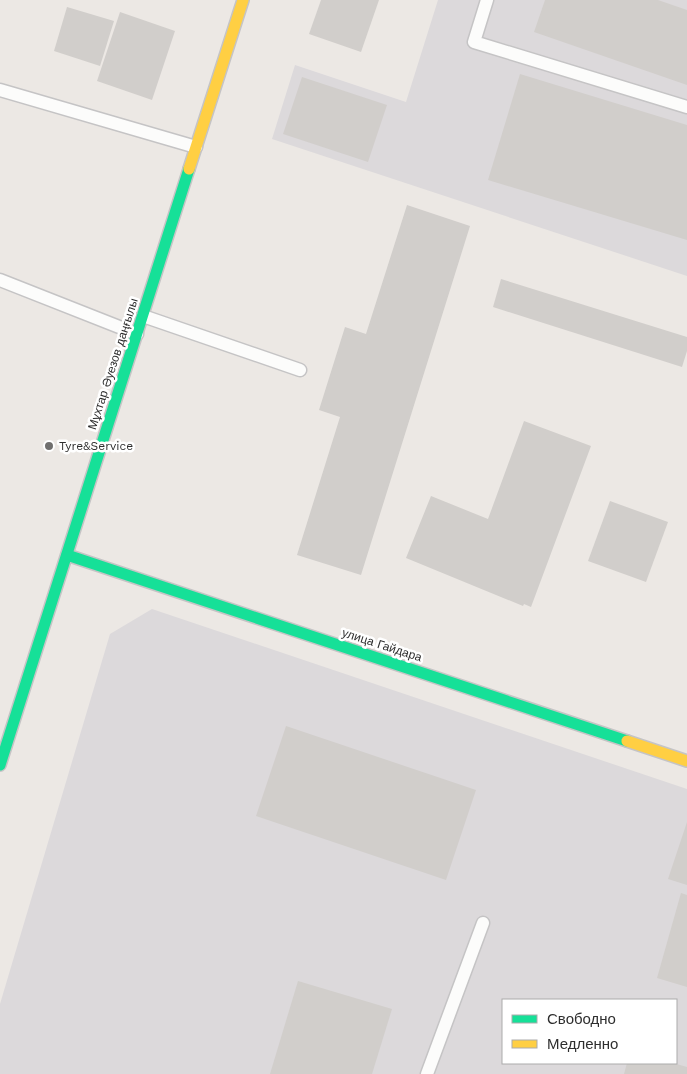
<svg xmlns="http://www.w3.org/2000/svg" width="687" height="1074" font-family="'Work Sans',sans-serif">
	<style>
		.industrial { fill: #dcd9db; fill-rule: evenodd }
		.building { fill: #d1cecb }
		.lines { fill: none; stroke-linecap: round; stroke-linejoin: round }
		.lane-casing { stroke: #c5c4c5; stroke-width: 15 }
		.fast-casing { stroke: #c5c4c5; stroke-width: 14 }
		.slow-casing { stroke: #c5c4c5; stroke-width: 14 }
		.lane { stroke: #fcfcfb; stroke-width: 12 }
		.fast { stroke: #16e098; stroke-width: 11 }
		.slow { stroke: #ffcf43; stroke-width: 11 }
		.poi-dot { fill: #706f6e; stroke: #fff; stroke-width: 2 }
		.labels { text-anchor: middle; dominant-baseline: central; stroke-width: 5; stroke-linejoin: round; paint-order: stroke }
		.street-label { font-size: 12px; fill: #2e2e2e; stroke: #fff }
		.poi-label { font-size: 12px; fill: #2e2e2e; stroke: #fff; text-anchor: start }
	</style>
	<rect width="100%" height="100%" fill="#ece8e4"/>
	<g class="industrial">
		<polygon points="438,0 687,0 687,276 272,139 295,65 406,102"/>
		<path d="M152,609L687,789V1074H0V1004L110,634ZM503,1000H676V1063H503Z"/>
	</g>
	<g class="building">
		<polygon points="321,0 379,0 361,52 309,34"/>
		<polygon points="545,0 658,0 687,10 687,85 534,32"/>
		<polygon points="67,7 114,21 100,66 54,51"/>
		<polygon points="120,12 175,31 152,100 97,81"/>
		<polygon points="520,74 687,125 687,240 488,180"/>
		<polygon points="302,77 387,105 368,162 283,134"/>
		<polygon points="407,205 470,226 361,575 297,555 340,417 319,410 345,327 366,334"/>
		<polygon points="501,279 687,337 687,351 682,367 493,307"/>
		<polygon points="524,421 591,446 531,607 524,604 523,606 406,558 431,496 488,519"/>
		<polygon points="610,501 668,522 646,582 588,561"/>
		<polygon points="286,726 476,790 446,880 256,816"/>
		<polygon points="687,822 687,885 668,879"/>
		<polygon points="681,893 687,895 687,987 657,978"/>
		<polygon points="298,981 392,1009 372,1074 270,1074"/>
		<polygon points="627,1063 673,1063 687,1067 687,1074 624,1074"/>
	</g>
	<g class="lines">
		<g class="lane-casing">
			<g id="lane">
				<polyline points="487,0 474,42 687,107"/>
				<polyline points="0,90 196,147"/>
				<polyline points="0,280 137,334"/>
				<polyline points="143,316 300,370"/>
				<polyline points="427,1074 483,923"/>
			</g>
		</g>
		<g class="fast-casing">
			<g id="fast">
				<polyline points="67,555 627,741"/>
				<polyline points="0,765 189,169"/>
			</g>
		</g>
		<g class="slow-casing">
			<g id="slow">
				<polyline points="189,169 243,0"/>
				<polyline points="627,741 687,761"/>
			</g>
		</g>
		<use href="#lane" class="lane"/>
		<use href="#fast" class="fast"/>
		<use href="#slow" class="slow"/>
	</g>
	<circle class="poi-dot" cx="49" cy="446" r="5"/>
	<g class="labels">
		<g class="street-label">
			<text transform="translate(113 364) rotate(-72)">Мұхтар Әуезов даңғылы</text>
			<text transform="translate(382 645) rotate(18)">улица Гайдара</text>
		</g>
		<g class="poi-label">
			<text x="59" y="446">Tyre&amp;Service</text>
		</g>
	</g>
	<rect x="502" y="999" width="175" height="65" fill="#ffffff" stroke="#ababab"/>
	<rect x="512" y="1015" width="25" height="8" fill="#16e098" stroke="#ababab"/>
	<text x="547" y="1024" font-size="15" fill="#2e2e2e">Свободно</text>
	<rect x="512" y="1040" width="25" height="8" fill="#ffcf43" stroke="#ababab"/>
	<text x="547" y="1049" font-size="15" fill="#2e2e2e">Медленно</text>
</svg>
